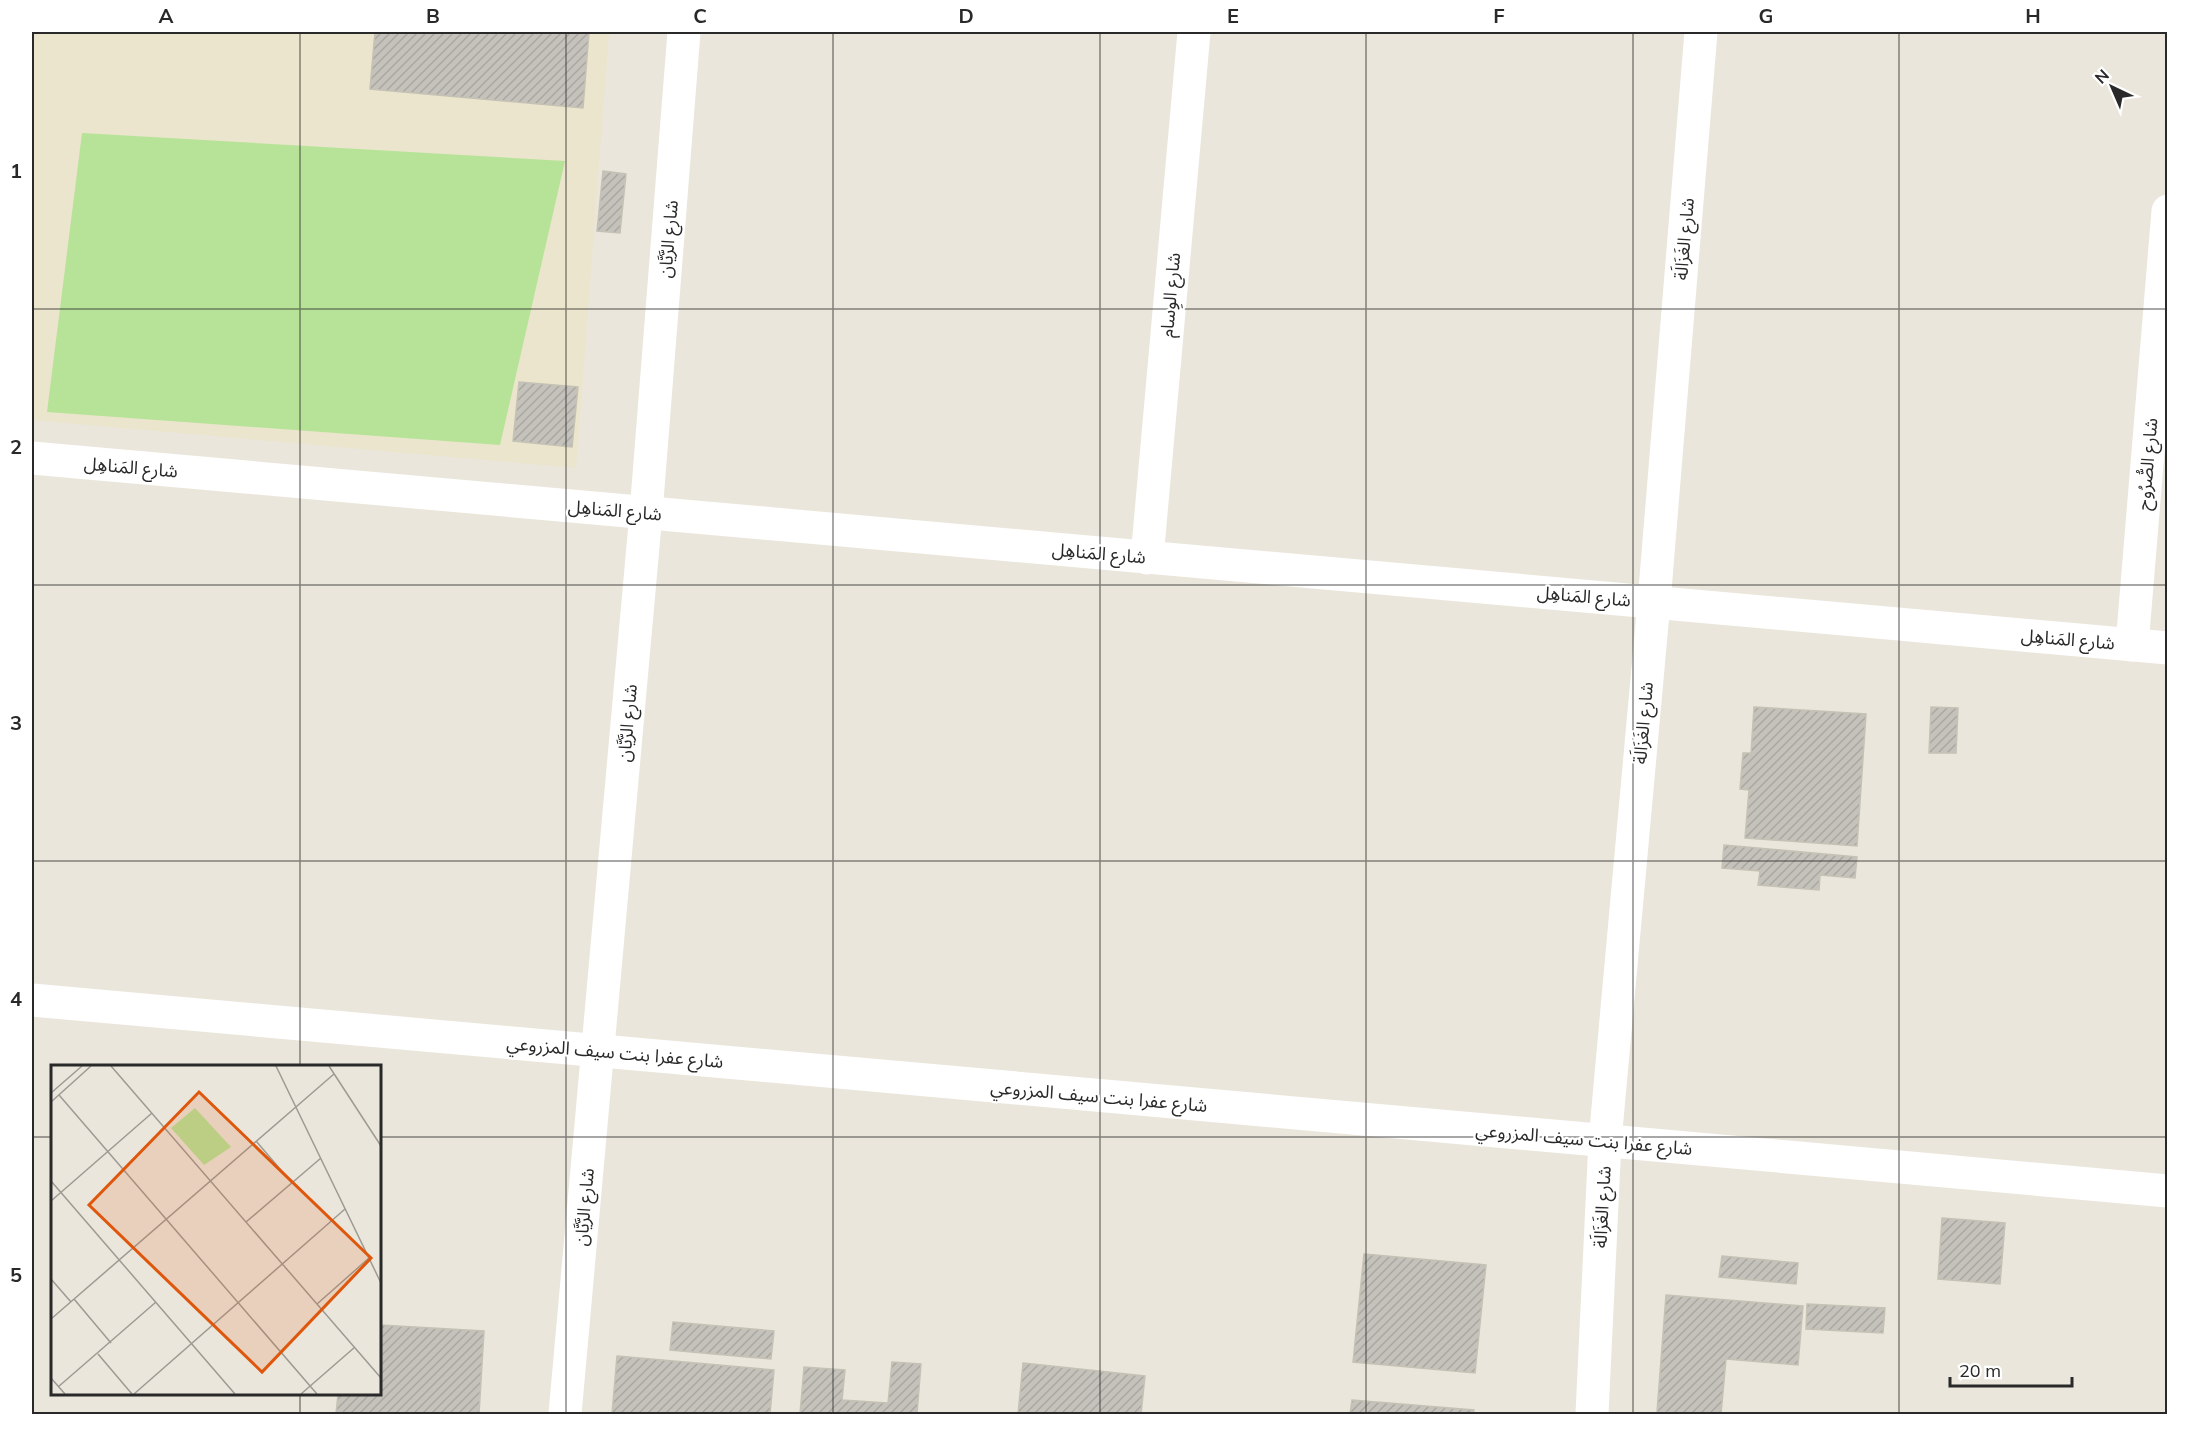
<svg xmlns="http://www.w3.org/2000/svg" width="2199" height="1446" font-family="Mulish,'Noto Sans Arabic',sans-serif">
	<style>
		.education { fill: #eae5cc }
		.pitch { fill: #b7e398 }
		.building { fill: url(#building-hatch); stroke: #c5c2b5; stroke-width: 1.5 }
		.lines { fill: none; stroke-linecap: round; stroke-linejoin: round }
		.street { stroke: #fff; stroke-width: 33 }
		.grid { fill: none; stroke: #292929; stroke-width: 1.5; stroke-opacity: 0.55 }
		.labels { text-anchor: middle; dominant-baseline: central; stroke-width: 4.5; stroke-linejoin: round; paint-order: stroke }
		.street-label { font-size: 18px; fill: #292929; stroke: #fff }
		.inset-road { fill: none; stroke: #9d9a94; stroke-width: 1.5 }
		.view { fill: #de570d; fill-opacity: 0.15; stroke: #de570d; stroke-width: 3 }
		.inset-edge { fill: none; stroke: #292929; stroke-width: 3 }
		.neatline { fill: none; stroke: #292929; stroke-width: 2 }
		.grid-label { font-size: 20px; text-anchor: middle; font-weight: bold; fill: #292929 }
	</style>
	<defs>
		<pattern id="building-hatch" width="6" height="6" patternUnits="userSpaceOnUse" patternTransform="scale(1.5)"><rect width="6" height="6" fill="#c5c2bb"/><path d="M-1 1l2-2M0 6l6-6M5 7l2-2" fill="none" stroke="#a9a7a1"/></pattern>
	</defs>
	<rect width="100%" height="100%" fill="#eae6db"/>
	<polygon class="education" points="32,32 609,32 576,468 32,420"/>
	<polygon class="pitch" points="82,133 565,161 500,445 47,412"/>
	<g class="building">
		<polygon points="375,32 589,32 583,108 370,89"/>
		<polygon points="603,171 626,174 620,233 597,231"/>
		<polygon points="519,382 578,387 572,447 513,441"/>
		<polygon points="1754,707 1866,714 1857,846 1745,838 1749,790 1740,789 1743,753 1751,753"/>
		<polygon points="1931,707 1958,708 1956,753 1929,753"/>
		<polygon points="1724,845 1857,857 1855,878 1820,875 1819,890 1758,885 1760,871 1722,868"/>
		<polygon points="1942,1218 2005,1223 2000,1284 1938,1279"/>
		<polygon points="1364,1254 1486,1265 1475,1373 1353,1362"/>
		<polygon points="1722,1256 1798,1263 1796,1284 1719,1277"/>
		<polygon points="1666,1295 1803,1306 1798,1365 1726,1359 1721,1414 1657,1412"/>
		<polygon points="1807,1304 1885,1308 1883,1333 1806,1329"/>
		<polygon points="673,1322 774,1331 771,1359 670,1350"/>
		<polygon points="380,1325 484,1331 479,1414 336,1414 338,1394 380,1394"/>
		<polygon points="617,1356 774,1370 770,1414 612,1414"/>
		<polygon points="892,1362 921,1364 917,1414 800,1414 804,1367 845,1370 842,1400 888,1403"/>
		<polygon points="1023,1363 1145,1376 1141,1414 1018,1414"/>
		<polygon points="1352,1400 1474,1410 1473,1414 1350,1414"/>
	</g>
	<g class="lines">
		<g class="street">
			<polyline points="32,458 2168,648"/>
			<polyline points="1147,558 1194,32"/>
			<polyline points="2132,645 2168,211"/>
			<polyline points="32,1000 2168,1191"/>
			<polyline points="565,1414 646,513 684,32"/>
			<polyline points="1592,1414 1605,1141 1654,602 1701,32"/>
		</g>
	</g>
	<path class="grid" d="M300,32V1066M566,32V1414M833,32V1414M1100,32V1414M1366,32V1414M1633,32V1414M1899,32V1414M32,309H2168M32,585H2168M32,861H2168M32,1137H52M380,1137H2168M300,1394V1414"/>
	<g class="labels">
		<g class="street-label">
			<text transform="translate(668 239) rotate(-85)">شارع الرَّيَّان</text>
			<text transform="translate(1684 239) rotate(-85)">شارع الغَزَالَة</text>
			<text transform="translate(1170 295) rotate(-85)">شارع الوِسام</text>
			<text transform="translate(2147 464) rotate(-85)">شارع الصُّرُوح</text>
			<text transform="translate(131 467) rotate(5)">شارع المَناهِل</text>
			<text transform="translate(615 510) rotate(5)">شارع المَناهِل</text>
			<text transform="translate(1099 553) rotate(5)">شارع المَناهِل</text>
			<text transform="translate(1584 596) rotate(5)">شارع المَناهِل</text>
			<text transform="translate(2068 639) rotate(5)">شارع المَناهِل</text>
			<text transform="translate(627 723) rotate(-85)">شارع الرَّيَّان</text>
			<text transform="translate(1643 723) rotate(-85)">شارع الغَزَالَة</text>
			<text transform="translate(615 1052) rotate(5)">شارع عفرا بنت سيف المزروعي</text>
			<text transform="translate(1099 1096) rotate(5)">شارع عفرا بنت سيف المزروعي</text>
			<text transform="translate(1584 1139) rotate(5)">شارع عفرا بنت سيف المزروعي</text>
			<text transform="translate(584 1207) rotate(-85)">شارع الرَّيَّان</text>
			<text transform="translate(1602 1207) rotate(-87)">شارع الغَزَالَة</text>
		</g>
	</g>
	<g transform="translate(51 1065)">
		<rect width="330" height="330" fill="#eae6db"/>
		<path d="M144,43L180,82L153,100L120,63Z" fill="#b7e398"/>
		<path class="inset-road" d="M60,1L330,313M225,1L330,218M278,1L330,81M0,28L31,1M8,30L266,329M0,37L40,1M205,76L241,118M0,116L184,329M0,136L101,48M195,157L270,93M0,214L20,237M23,234L60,278M266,239L318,193M0,254L283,9M47,289L81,329M0,313L14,329M7,322L105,237M83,329L294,144M250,329L304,282"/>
		<path class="view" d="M148,27L320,193L211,307L38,140Z"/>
		<rect width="330" height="330" class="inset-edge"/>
	</g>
	<rect width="2199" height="1446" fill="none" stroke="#ffffff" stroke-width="66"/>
	<g transform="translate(2112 87) rotate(316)" stroke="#ffffff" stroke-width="4.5" paint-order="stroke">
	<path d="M0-4.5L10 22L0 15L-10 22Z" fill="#292929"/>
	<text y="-9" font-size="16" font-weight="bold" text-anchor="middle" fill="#292929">N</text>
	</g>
	<path d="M1950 1377v9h122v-9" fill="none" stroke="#292929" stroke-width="3"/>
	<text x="1959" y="1377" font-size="18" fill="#292929" stroke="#ffffff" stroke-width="4.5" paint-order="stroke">20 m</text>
	<rect x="33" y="33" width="2133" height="1380" class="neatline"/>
	<g class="grid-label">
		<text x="166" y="23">A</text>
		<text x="433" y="23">B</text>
		<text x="700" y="23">C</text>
		<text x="966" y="23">D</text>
		<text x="1233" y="23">E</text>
		<text x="1499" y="23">F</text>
		<text x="1766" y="23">G</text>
		<text x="2033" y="23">H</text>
		<text x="16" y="178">1</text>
		<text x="16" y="454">2</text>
		<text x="16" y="730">3</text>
		<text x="16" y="1006">4</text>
		<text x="16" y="1282">5</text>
	</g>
</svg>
